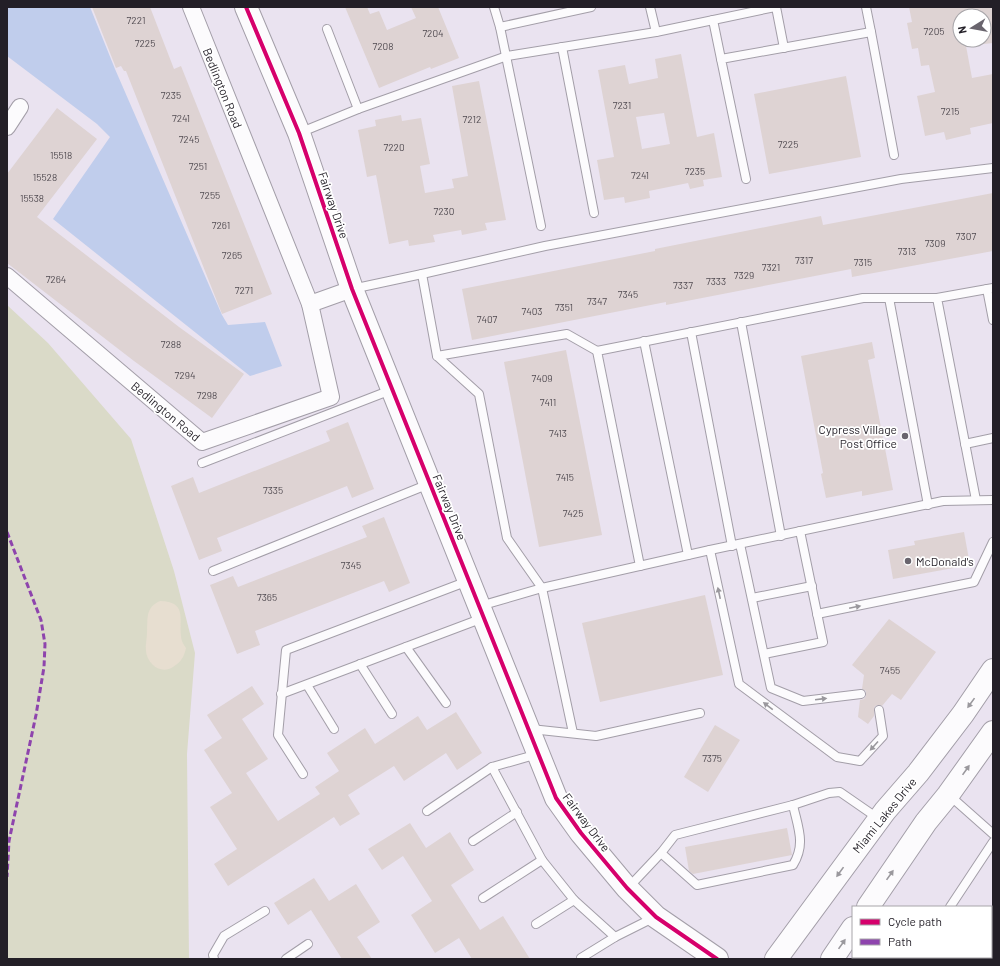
<svg xmlns="http://www.w3.org/2000/svg" width="1000" height="966" font-family="Barlow,sans-serif">
	<style>
		.green { fill: #dadac8 }
		.sand { fill: #e7ded0 }
		.water { fill: #c0cdec }
		.building { fill: #ded3d3; fill-rule: evenodd }
		.lines { fill: none; stroke-linecap: round; stroke-linejoin: round }
		.lane-casing { stroke: #a39ea8; stroke-width: 10 }
		.street-casing { stroke: #a39ea8; stroke-width: 18 }
		.secondary-casing { stroke: #a39ea8; stroke-width: 24 }
		.lane { stroke: #fcfbfd; stroke-width: 8 }
		.street { stroke: #fcfbfd; stroke-width: 16 }
		.secondary { stroke: #fcfbfd; stroke-width: 22 }
		.quiet { stroke: #8e44ad; stroke-width: 3; stroke-dasharray: 6 3; stroke-linecap: butt }
		.cycleway-casing { stroke: #fff; stroke-width: 6 }
		.cycleway { stroke: #d6006c; stroke-width: 4 }
		.oneway { fill: #9a989d }
		.poi-dot { fill: #69646d; stroke: #fff; stroke-width: 1.5 }
		.labels { text-anchor: middle; dominant-baseline: central; stroke-width: 3.5; stroke-linejoin: round; paint-order: stroke }
		.number-label { font-size: 10px; fill: #524c52 }
		.street-label { font-size: 12px; fill: #231f27; stroke: #fff }
		.poi-label { font-size: 12px; fill: #231f27; stroke: #fff; text-anchor: end }
	</style>
	<rect width="100%" height="100%" fill="#eae3f0"/>
	<polygon class="green" points="7,305 48,343 131,439 174,571 195,653 187,754 189,959 7,959"/>
	<path class="sand" d="M160,601C187,602 179,618 181,636C181,640 183,644 186,648C184,657 181,662 173,667C161,675 147,664 146,651C145,645 147,639 147,633C148,618 145,608 160,601Z"/>
	<polygon class="water" points="7,7 90,7 115,69 222,315 228,325 265,322 282,366 250,376 53,219 110,137 97,124 7,56"/>
	<g class="building">
		<polygon points="92,7 150,7 174,69 181,66 272,294 222,314 126,71 124,71 121,66 116,68"/>
		<polygon points="345,7 367,7 370,14 379,11 387,30 416,18 411,7 438,7 459,58 431,69 430,67 379,88"/>
		<path d="M909,7H993V43L966,46L972,78L993,74V123L970,128L971,134L946,140L944,132L925,136L917,96L935,92L929,65L921,66L918,48L912,49L907,23L912,22ZM960,16H984V40H960Z"/>
		<path d="M681,54L697,137L714,133L722,177L703,180L704,186L690,189L688,183L649,191L650,198L625,203L624,197L604,200L597,160L614,157L598,70L625,65L629,84L658,78L655,59ZM664,113L670,144L642,149L636,117Z"/>
		<polygon points="846,76 861,157 769,174 754,94"/>
		<polygon points="479,81 506,220 485,223 487,230 462,235 461,230 433,235 435,242 409,246 408,240 389,244 376,175 367,177 358,130 376,126 375,120 401,115 402,121 421,118 430,164 420,166 425,193 454,188 452,179 468,176 452,86"/>
		<polygon points="57,108 97,139 37,217 179,327 244,374 212,418 134,361 7,263 7,174"/>
		<polygon points="993,193 993,251 852,277 851,269 666,305 666,302 472,340 462,289 655,251 655,249 821,216 823,225"/>
		<polygon points="872,342 875,358 868,360 893,490 862,496 862,491 826,498 821,474 823,473 801,356"/>
		<polygon points="566,350 602,535 539,547 504,362"/>
		<polygon points="348,422 374,489 352,498 347,486 217,538 222,551 199,560 171,486 193,477 199,493 330,441 326,431"/>
		<polygon points="384,517 410,583 389,592 384,581 255,631 260,645 237,654 210,585 233,576 238,587 367,537 362,526"/>
		<polygon points="964,532 970,565 893,579 888,550 915,545 914,541"/>
		<polygon points="705,595 723,675 600,702 582,623"/>
		<polygon points="889,619 936,652 901,700 892,694 882,706 879,705 875,706 874,710 874,716 868,724 858,717 860,700 864,699 866,696 866,691 862,689 864,675 852,665"/>
		<polygon points="252,686 264,704 242,719 268,759 246,773 278,821 320,794 315,787 339,771 327,753 365,728 375,744 418,716 427,730 456,712 482,753 457,770 446,753 404,781 394,766 348,795 360,814 340,826 334,817 228,886 214,864 237,849 210,807 232,793 204,750 222,738 207,715"/>
		<polygon points="715,725 740,740 708,792 684,777"/>
		<polygon points="410,823 426,848 450,832 474,870 451,885 480,930 503,916 530,959 472,959 459,938 435,953 411,915 432,901 403,856 382,870 368,849"/>
		<polygon points="787,828 792,855 693,874 689,871 685,847"/>
		<polygon points="314,878 329,901 356,884 380,922 357,937 372,959 342,959 311,910 288,925 274,903"/>
	</g>
	<g class="lines">
		<g class="lane-casing">
			<g id="lane">
				<polyline points="494,7 500,27 591,7"/>
				<polyline points="650,7 656,32"/>
				<polyline points="776,7 784,48"/>
				<polyline points="866,7 871,32"/>
				<polyline points="713,20 721,59"/>
				<polyline points="500,27 541,226"/>
				<polyline points="562,47 594,213"/>
				<polyline points="358,109 507,56 656,32 775,7"/>
				<polyline points="299,133 358,109 327,29"/>
				<polyline points="746,179 721,59 871,32 894,155"/>
				<polyline points="352,289 422,274"/>
				<polyline points="987,289 993,320"/>
				<polyline points="889,298 928,505"/>
				<polyline points="741,322 781,536"/>
				<polyline points="691,332 732,546"/>
				<polyline points="644,341 688,555"/>
				<polyline points="437,356 567,334 597,351"/>
				<polyline points="965,444 993,438"/>
				<polyline points="202,463 391,390"/>
				<polyline points="976,500 937,298 993,288"/>
				<polyline points="740,544 771,688 803,701 861,694"/>
				<polyline points="710,550 739,684 837,757 860,761 883,736 879,710"/>
				<polyline points="640,566 597,351 863,298 937,298"/>
				<polyline points="213,571 429,484"/>
				<polyline points="752,598 812,586"/>
				<polyline points="480,606 542,588 710,550 943,501 993,500"/>
				<polyline points="817,614 974,582 993,542"/>
				<polyline points="406,647 446,703"/>
				<polyline points="764,654 823,642 800,531"/>
				<polyline points="360,664 392,714"/>
				<polyline points="307,685 334,729"/>
				<polyline points="281,694 483,618"/>
				<polyline points="531,729 596,736 700,713"/>
				<polyline points="573,733 542,588 507,538 479,394 437,356 422,274 545,246 901,179 993,168"/>
				<polyline points="538,754 492,767 542,860 574,900 615,937"/>
				<polyline points="303,774 278,735 286,650 468,581"/>
				<polyline points="949,795 993,834"/>
				<polyline points="427,811 492,767"/>
				<polyline points="473,841 517,812"/>
				<path d="M661,853L697,885L793,865C806,844 798,828 793,805"/>
				<polyline points="628,888 661,853 675,835 793,805 829,793 840,792 879,819"/>
				<polyline points="483,898 542,860"/>
				<polyline points="950,907 993,842"/>
				<polyline points="536,924 574,900"/>
				<polyline points="991,934 993,933"/>
				<polyline points="581,958 615,937 655,917"/>
				<polyline points="214,959 213,955 224,936 265,911"/>
				<polyline points="286,959 308,944"/>
			</g>
		</g>
		<g class="street-casing">
			<g id="street">
				<polyline points="7,127 20,107"/>
				<polyline points="7,276 202,442 331,397 310,304 191,7"/>
				<polyline points="310,304 352,289"/>
			</g>
		</g>
		<g class="secondary-casing">
			<g id="secondary">
				<polyline points="246,7 299,133 352,289 556,798 581,833 627,888 656,917 717,959"/>
				<polyline points="868,907 926,822 948,795 993,732"/>
				<polyline points="776,959 885,811 918,773 963,714 993,670"/>
				<polyline points="832,959 853,928"/>
			</g>
		</g>
		<use href="#lane" class="lane"/>
		<use href="#street" class="street"/>
		<use href="#secondary" class="secondary"/>
		<polyline class="quiet" points="7,532 41,620 45,644 44,667 36,715 9,841 7,877"/>
		<g class="cycleway-casing">
			<polyline id="cycleway" points="246,7 299,133 352,289 556,798 581,833 627,888 656,917 717,959"/>
		</g>
		<use href="#cycleway" class="cycleway"/>
	</g>
	<defs><path id="oneway-solid" d="M-6-.8H1V-3.2L6.5 0L1 3.2V.8H-6Z"/></defs>
	<g class="oneway">
		<use href="#oneway-solid" transform="translate(719 593) rotate(-102)"/>
		<use href="#oneway-solid" transform="translate(855 607) rotate(-12)"/>
		<use href="#oneway-solid" transform="translate(821 699) rotate(-7)"/>
		<use href="#oneway-solid" transform="translate(971 703) rotate(126)"/>
		<use href="#oneway-solid" transform="translate(768 706) rotate(-143)"/>
		<use href="#oneway-solid" transform="translate(874 746) rotate(132)"/>
		<use href="#oneway-solid" transform="translate(966 770) rotate(-55)"/>
		<use href="#oneway-solid" transform="translate(840 872) rotate(126)"/>
		<use href="#oneway-solid" transform="translate(890 875) rotate(-55)"/>
		<use href="#oneway-solid" transform="translate(842 944) rotate(-55)"/>
	</g>
	<g class="poi-dot">
		<circle cx="905" cy="436" r="4"/>
		<circle cx="908" cy="561" r="4"/>
	</g>
	<g class="labels">
		<g class="number-label">
			<text x="136" y="20">7221</text>
			<text x="934" y="31">7205</text>
			<text x="433" y="33">7204</text>
			<text x="145" y="43">7225</text>
			<text x="383" y="46">7208</text>
			<text x="171" y="95">7235</text>
			<text x="622" y="105">7231</text>
			<text x="950" y="111">7215</text>
			<text x="181" y="118">7241</text>
			<text x="472" y="119">7212</text>
			<text x="189" y="139">7245</text>
			<text x="788" y="144">7225</text>
			<text x="394" y="147">7220</text>
			<text x="61" y="155">15518</text>
			<text x="198" y="166">7251</text>
			<text x="695" y="171">7235</text>
			<text x="640" y="175">7241</text>
			<text x="45" y="177">15528</text>
			<text x="210" y="195">7255</text>
			<text x="32" y="198">15538</text>
			<text x="444" y="211">7230</text>
			<text x="221" y="225">7261</text>
			<text x="966" y="236">7307</text>
			<text x="935" y="243">7309</text>
			<text x="907" y="251">7313</text>
			<text x="232" y="255">7265</text>
			<text x="804" y="260">7317</text>
			<text x="863" y="262">7315</text>
			<text x="771" y="267">7321</text>
			<text x="744" y="275">7329</text>
			<text x="56" y="279">7264</text>
			<text x="716" y="281">7333</text>
			<text x="683" y="285">7337</text>
			<text x="244" y="290">7271</text>
			<text x="628" y="294">7345</text>
			<text x="597" y="301">7347</text>
			<text x="564" y="307">7351</text>
			<text x="532" y="311">7403</text>
			<text x="487" y="319">7407</text>
			<text x="171" y="344">7288</text>
			<text x="185" y="375">7294</text>
			<text x="542" y="378">7409</text>
			<text x="207" y="395">7298</text>
			<text x="548" y="402">7411</text>
			<text x="558" y="433">7413</text>
			<text x="565" y="477">7415</text>
			<text x="273" y="490">7335</text>
			<text x="573" y="513">7425</text>
			<text x="351" y="565">7345</text>
			<text x="267" y="597">7365</text>
			<text x="890" y="670">7455</text>
			<text x="712" y="758">7375</text>
		</g>
		<g class="street-label">
			<text transform="translate(223 88) rotate(68)">Bedlington Road</text>
			<text transform="translate(334 205) rotate(71)">Fairway Drive</text>
			<text transform="translate(166 411) rotate(40)">Bedlington Road</text>
			<text transform="translate(450 507) rotate(68)">Fairway Drive</text>
			<text transform="translate(884 815) rotate(-51)">Miami Lakes Drive</text>
			<text transform="translate(587 822) rotate(53)">Fairway Drive</text>
		</g>
		<g class="poi-label">
			<text x="897" y="429">Cypress Village<tspan x="897" dy="14">Post Office</tspan></text>
			<text x="916" y="561" text-anchor="start">McDonald's</text>
		</g>
	</g>
	<rect width="1000" height="966" fill="none" stroke="#231f27" stroke-width="16"/>
	<rect x="852" y="906" width="140" height="52" fill="#ffffff" stroke="#a7a5a9"/>
	<rect x="860" y="919" width="20" height="6" fill="#d6006c" stroke="#a7a5a9"/>
	<text x="888" y="926" font-size="12" fill="#231f27">Cycle path</text>
	<rect x="860" y="939" width="20" height="6" fill="#8e44ad" stroke="#a7a5a9"/>
	<text x="888" y="946" font-size="12" fill="#231f27">Path</text>
	<g transform="translate(972 28) rotate(259)"><circle r="19" fill="#ffffff" stroke="#a7a5a9"/>
	<path d="M0-3L7 15L0 10L-7 15Z" fill="#69646d"/>
	<text y="-6" font-size="11" font-weight="bold" text-anchor="middle" fill="#231f27">N</text>
	</g>
</svg>
